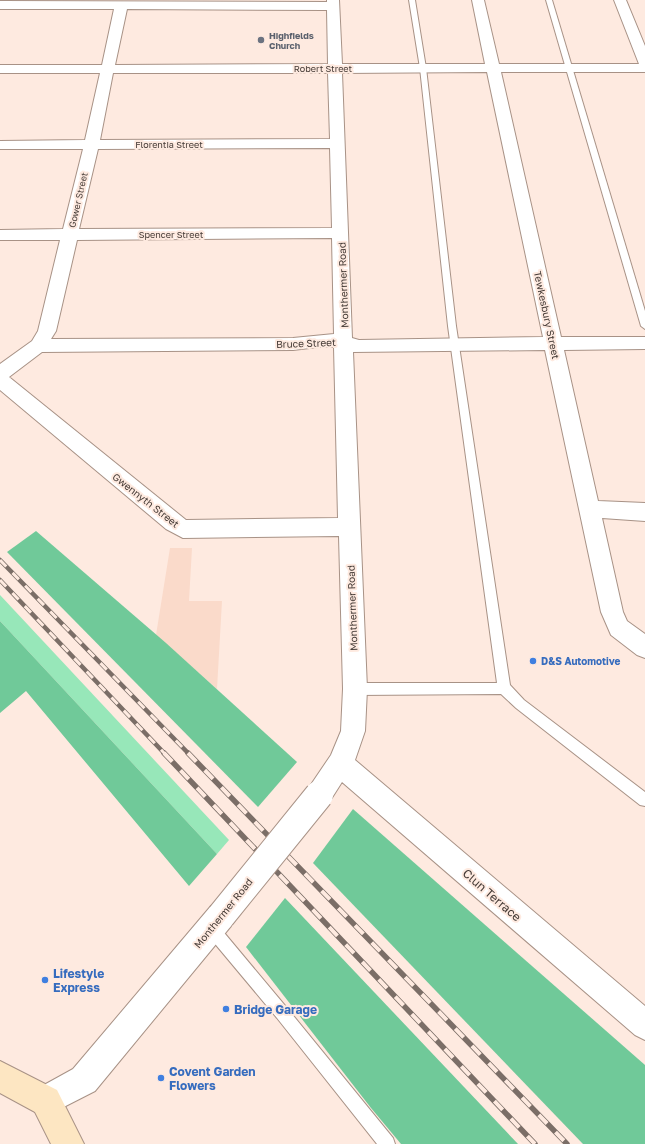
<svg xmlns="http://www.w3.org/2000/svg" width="645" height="1144" font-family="'Golos Text',sans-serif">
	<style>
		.built { fill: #fadaca }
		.green { fill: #97e7b9 }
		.forest { fill: #70c999 }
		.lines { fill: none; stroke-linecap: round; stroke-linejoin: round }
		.lane-casing { stroke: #a89286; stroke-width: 2 }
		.street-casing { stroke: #a89286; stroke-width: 2 }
		.secondary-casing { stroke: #a89286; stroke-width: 2 }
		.lane { fill: #fff; fill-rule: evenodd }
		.street { fill: #fff; fill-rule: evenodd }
		.secondary { fill: #fde6c2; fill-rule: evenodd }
		.rail-far1-casing { stroke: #7b6e67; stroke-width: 4.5 }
		.rail-casing { stroke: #7b6e67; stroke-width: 5.5 }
		.rail-far1 { stroke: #feeae0; stroke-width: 3; stroke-dasharray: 9; stroke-linecap: butt }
		.rail { stroke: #feeae0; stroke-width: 4; stroke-dasharray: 12; stroke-linecap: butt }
		.street-bridge-casing { stroke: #a89286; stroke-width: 30; stroke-linecap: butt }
		.street-bridge { stroke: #fff; stroke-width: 28 }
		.worship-dot { fill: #6b7280; stroke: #feeae0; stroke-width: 1.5 }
		.shop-dot { fill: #3f7fe0; stroke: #feeae0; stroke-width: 1.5 }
		.labels { text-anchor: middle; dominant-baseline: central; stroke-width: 4; stroke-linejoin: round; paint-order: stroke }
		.far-worship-label { font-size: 9px; font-weight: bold; fill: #5b616d; stroke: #feeae0; text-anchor: start }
		.far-street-label { font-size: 9px; fill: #443a35; stroke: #feeae0 }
		.street-label { font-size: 10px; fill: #443a35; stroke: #feeae0 }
		.shop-label { font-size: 10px; font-weight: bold; fill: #366cbe; stroke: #feeae0; text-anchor: start }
		.near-street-label { font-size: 12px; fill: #443a35; stroke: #feeae0 }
		.near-shop-label { font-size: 12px; font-weight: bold; fill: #366cbe; stroke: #feeae0; text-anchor: start }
	</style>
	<rect width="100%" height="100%" fill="#feeae0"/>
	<polygon class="built" points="170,548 192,548 189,601 222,601 217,689 156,635"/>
	<polygon class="green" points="0,595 229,840 217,854 0,621"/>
	<g class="forest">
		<polygon points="36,531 166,643 297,762 258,807 7,552"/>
		<polygon points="0,621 217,854 189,886 26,691 0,713"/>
		<polygon points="353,809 645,1065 645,1144 583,1144 313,863"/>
		<polygon points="285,898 518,1144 401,1144 371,1108 246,947"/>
	</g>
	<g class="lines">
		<g class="lane-casing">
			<g id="lane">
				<polygon points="409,0 415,0 426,68 456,326 510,685 524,700 645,792 645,806 640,805 516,708 501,694 355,695 351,693 349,689 351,685 355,683 497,683 448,326 420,68"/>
				<polygon points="546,0 552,0 645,311 645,329 641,326"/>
				<polygon points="211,921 216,923 287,1008 393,1138 395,1144 377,1144 277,1018 206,933 204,928 206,923"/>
			</g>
		</g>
		<g class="street-casing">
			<g id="street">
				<path d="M327,0H339L342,64H485L472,0H484L499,64H639L614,0H626L645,46V72H501L561,337H645V349L564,350L598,501L645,503V521L602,518L623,612L627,621L645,634V658L637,655L611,635L601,612L545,350L353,352L367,689L365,731L355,760L645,1006V1040L635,1035L342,782L328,804L319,808L310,804L306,795L310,786L331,755L341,731L343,689L339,536L183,538L166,529L0,390V364L32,341L38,331L60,240H0V230L63,229L83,149H0V141L85,140L100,73H0V65H102L114,9H0V1L327,2ZM127,9L327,10L328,64L115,65ZM487,72L543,337L359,340L352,338L342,73ZM113,73H328L330,139L100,140ZM330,148L332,228L79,229L98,149ZM332,238L334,334L293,338L51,339L56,331L77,240ZM318,347H334L338,518L186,520L9,377L42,352L293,350Z"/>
				<polygon points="221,902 231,906 235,916 231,926 95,1091 46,1116 35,1112 31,1101 35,1090 73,1069 211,906"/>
			</g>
		</g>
		<g class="secondary-casing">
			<polygon id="secondary" points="0,1061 57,1090 84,1144 51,1144 35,1112 0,1093"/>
		</g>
		<use href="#lane" class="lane"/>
		<use href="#street" class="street"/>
		<use href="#secondary" class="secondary"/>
		<g class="rail-far1-casing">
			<g id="rail-far1">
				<polyline points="0,560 189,754"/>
				<polyline points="0,580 165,754"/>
			</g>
		</g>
		<g class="rail-casing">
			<g id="rail">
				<polyline points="164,753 535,1144"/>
				<polyline points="188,753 567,1144"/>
			</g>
		</g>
		<use href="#rail-far1" class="rail-far1"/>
		<use href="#rail" class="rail"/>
		<g class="street-bridge-casing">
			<polyline id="street-bridge" points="221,916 319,795"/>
		</g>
		<use href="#street-bridge" class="street-bridge"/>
	</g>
	<circle class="worship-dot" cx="261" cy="40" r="4"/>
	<g class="shop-dot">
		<circle cx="533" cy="661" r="4"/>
		<circle cx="45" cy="980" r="4"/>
		<circle cx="226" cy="1009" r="4"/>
		<circle cx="161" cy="1078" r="4"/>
	</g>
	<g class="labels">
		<g class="far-worship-label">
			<text x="269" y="35">Highfields<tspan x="269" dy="10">Church</tspan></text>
		</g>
		<g class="far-street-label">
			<text x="323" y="68">Robert Street</text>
			<text x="169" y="144">Florentia Street</text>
			<text transform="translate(78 200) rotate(-77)">Gower Street</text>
			<text x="171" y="234">Spencer Street</text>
		</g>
		<g class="street-label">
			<text transform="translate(343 285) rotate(-92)">Monthermer Road</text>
			<text transform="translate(547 315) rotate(78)">Tewkesbury Street</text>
			<text transform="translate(306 343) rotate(-2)">Bruce Street</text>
			<text transform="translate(146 500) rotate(38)">Gwennyth Street</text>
			<text transform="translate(352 608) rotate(-92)">Monthermer Road</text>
			<text transform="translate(223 913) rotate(-51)">Monthermer Road</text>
		</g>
		<g class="shop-label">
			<text x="541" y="661">D&amp;S Automotive</text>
		</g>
		<g class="near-street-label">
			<text transform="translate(492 895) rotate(41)">Clun Terrace</text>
		</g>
		<g class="near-shop-label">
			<text x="53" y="973">Lifestyle<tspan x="53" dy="14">Express</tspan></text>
			<text x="234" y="1009">Bridge Garage</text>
			<text x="169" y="1071">Covent Garden<tspan x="169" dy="14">Flowers</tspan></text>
		</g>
	</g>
</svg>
